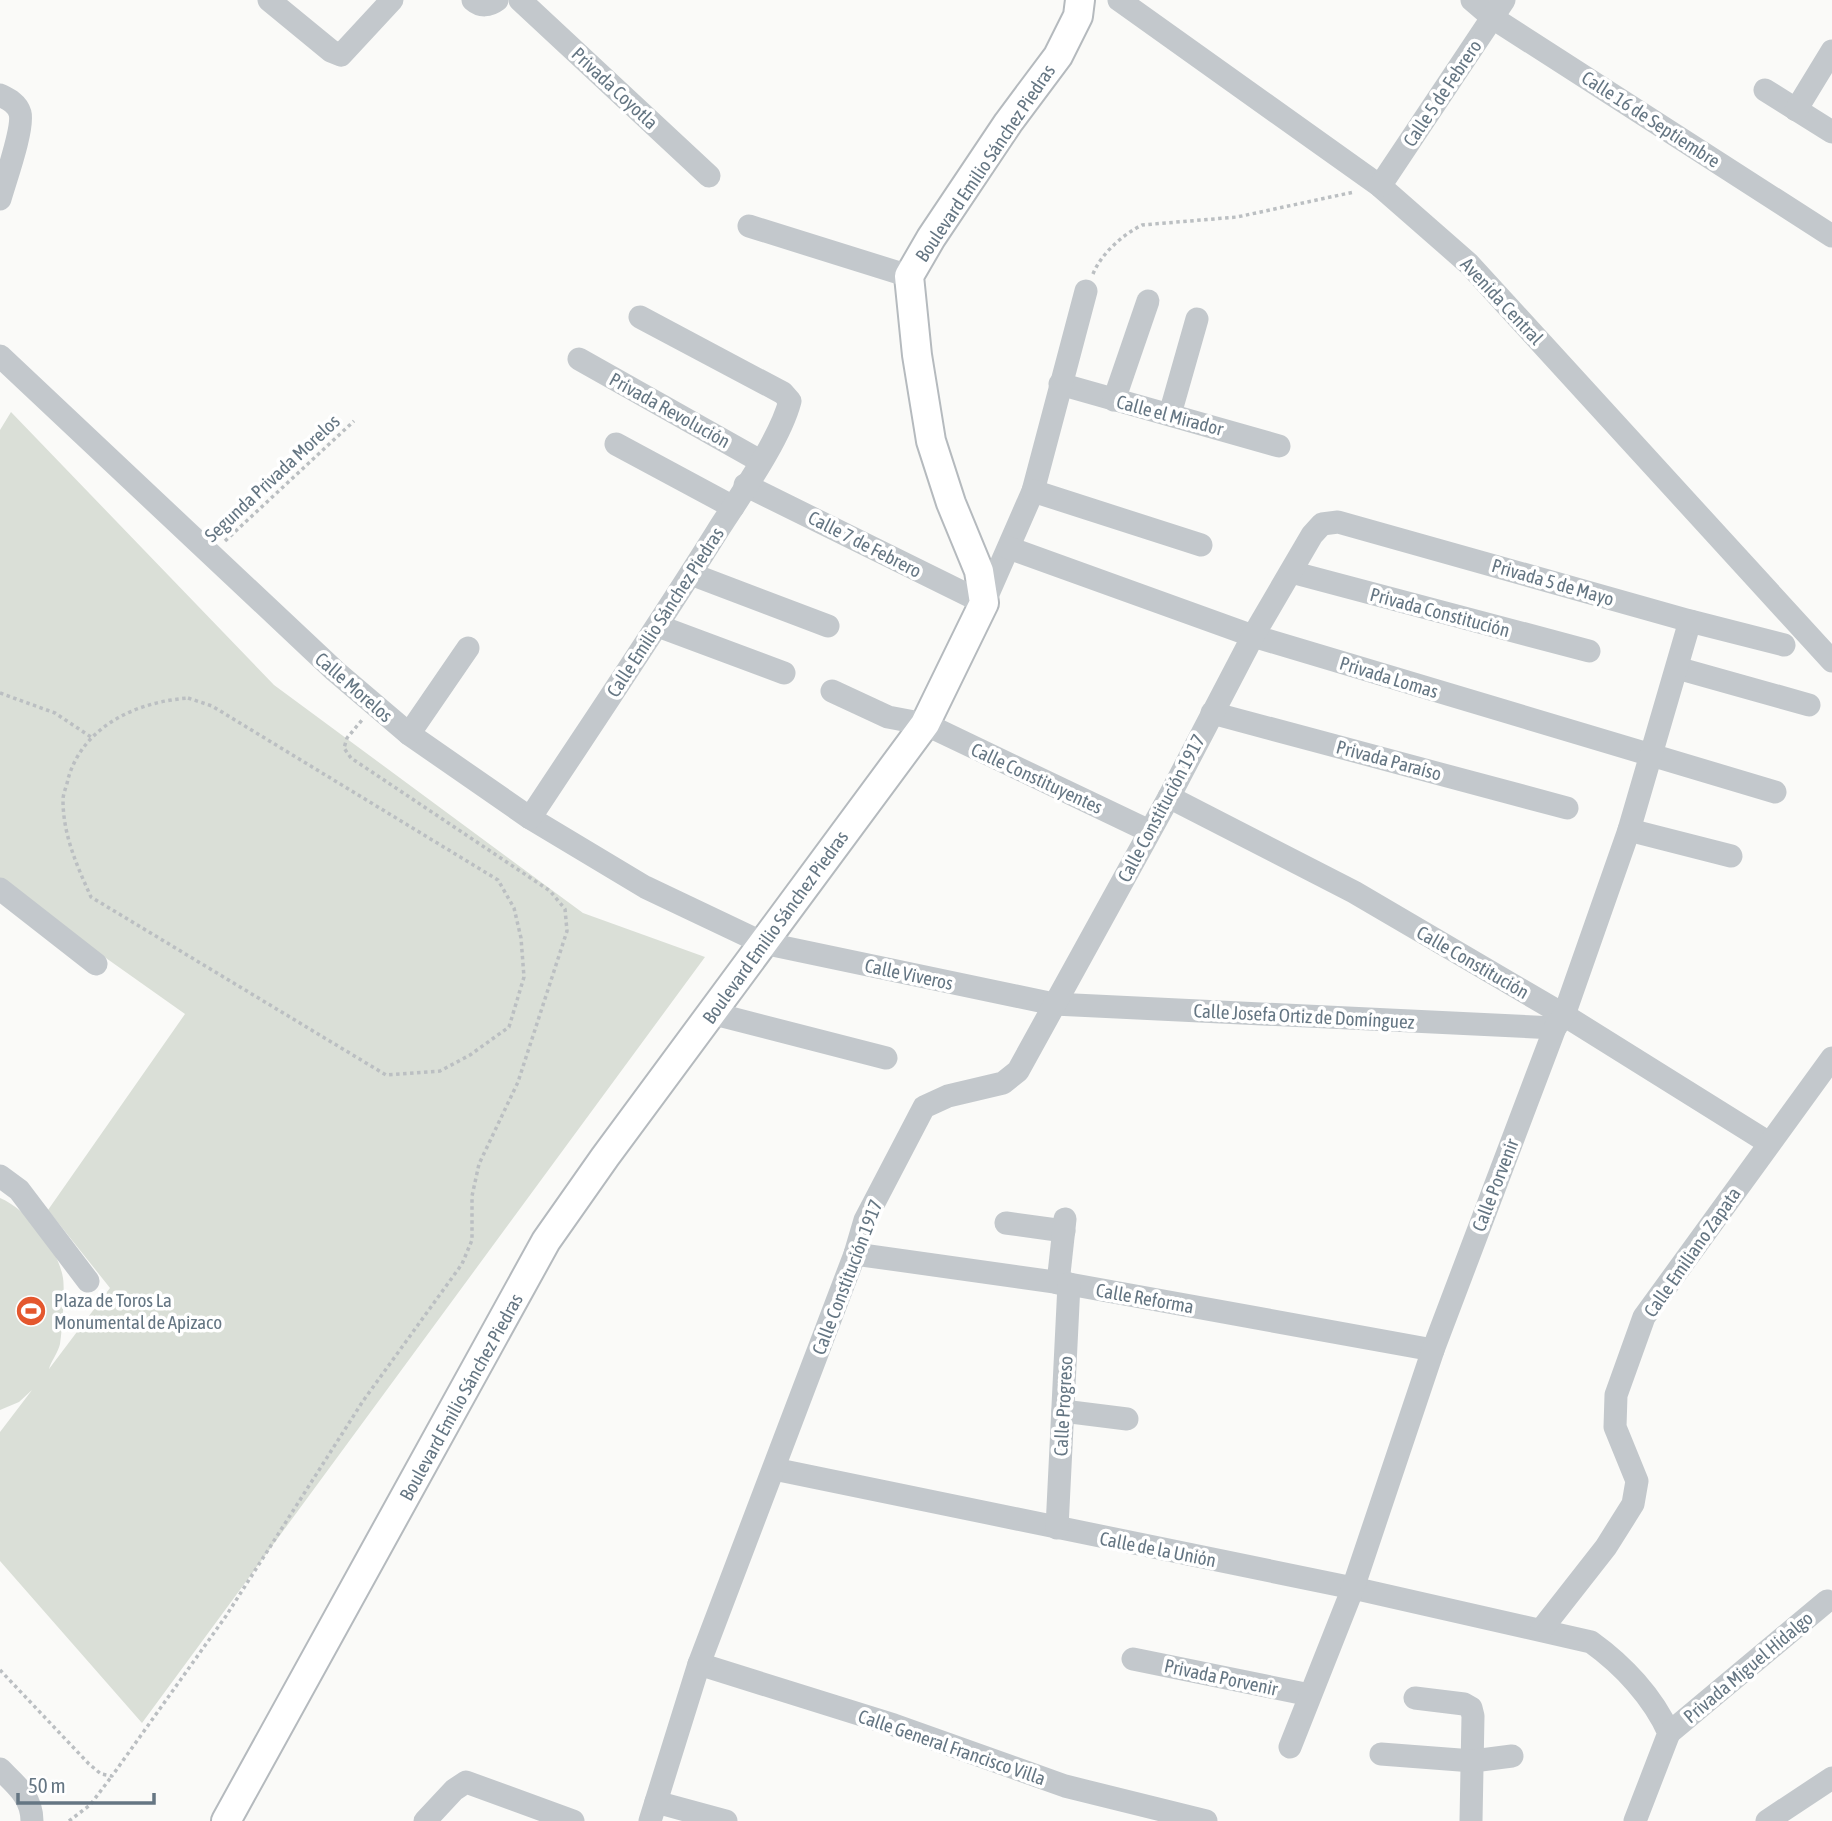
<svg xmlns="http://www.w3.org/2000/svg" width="1832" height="1821" font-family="'Asap Condensed',sans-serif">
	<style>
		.pitch { fill: #dadfd7 }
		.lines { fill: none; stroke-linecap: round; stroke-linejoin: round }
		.major-casing { stroke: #b5babe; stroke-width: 32 }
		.path { stroke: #bbbfc2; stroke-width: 3.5; stroke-dasharray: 3.5 3.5; stroke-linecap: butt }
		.minor { stroke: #c3c8cc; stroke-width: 23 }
		.major { stroke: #fff; stroke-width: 28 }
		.labels { text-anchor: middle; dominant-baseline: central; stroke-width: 7; stroke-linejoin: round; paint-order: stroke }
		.street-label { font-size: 19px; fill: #657683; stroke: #fff }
		.poi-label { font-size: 19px; fill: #657683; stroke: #fff; text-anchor: start }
	</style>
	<rect width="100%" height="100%" fill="#fafaf8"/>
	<path class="pitch" d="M11,412L274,685L583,913L705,957L142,1723L0,1561V1432L32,1390L19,1402L0,1410V1198C28,1210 58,1248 63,1278C65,1290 62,1332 60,1344C58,1353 51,1361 49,1369L110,1288L48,1210L185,1014L0,883V430Z"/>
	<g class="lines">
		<g class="major-casing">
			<polyline id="major" points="226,1821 546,1241 605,1157 925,724 984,603 979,571 951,503 931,441 917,355 909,276 931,238 1008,123 1058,56 1078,16 1080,0"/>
		</g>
		<g class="path">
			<path d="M1093,274C1101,254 1122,235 1142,225L1237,217L1354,192"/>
			<polyline points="225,541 354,421"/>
			<polyline points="0,693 55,713 91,737"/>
			<path d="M188,698L212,706L498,880L514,908L521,938L524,977L509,1027L470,1055L440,1071L386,1075L91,897C77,866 63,835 63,800C63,793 67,786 68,779C83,726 136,702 188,698Z"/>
			<polyline points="0,1670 89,1764 101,1774 112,1776 226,1616 363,1401 462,1264 472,1240 472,1196 479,1164 518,1082 567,931 565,909 550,891 351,758 344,748 347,738 362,720"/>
			<polyline points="69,1821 90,1805 112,1776"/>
		</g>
		<g class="minor">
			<polyline points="269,0 331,51 341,55 392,0"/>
			<path d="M473,0C481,7 489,6 497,0"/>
			<polyline points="520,0 709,176"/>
			<polyline points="1119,0 1380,186 1469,264 1832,661"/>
			<polyline points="1472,0 1493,18 1832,236"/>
			<polyline points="1765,90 1832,132"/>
			<path d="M0,95C8,99 17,103 20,113C24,128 5,181 0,199"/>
			<polyline points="1796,110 1832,51"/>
			<polyline points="1380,186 1504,0"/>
			<polyline points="749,226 909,276"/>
			<polyline points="0,356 335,671 409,734 530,818 645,887 763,943 1054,1004 1555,1028"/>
			<polyline points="579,359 760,461"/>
			<polyline points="1060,384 1279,446"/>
			<polyline points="1114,400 1148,301"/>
			<polyline points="1170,414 1197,319"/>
			<polyline points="616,444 733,507"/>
			<polyline points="745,485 984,603 1033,491 1086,291"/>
			<polyline points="1033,491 1201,545"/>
			<polyline points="1009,548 1253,636 1775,792"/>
			<polyline points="1291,572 1589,651"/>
			<polyline points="691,574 828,626"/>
			<polyline points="658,626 784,673"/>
			<polyline points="1677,668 1809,705"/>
			<polyline points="832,691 888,717 925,724 1149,831"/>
			<polyline points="1212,713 1567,808"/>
			<polyline points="409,734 468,648"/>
			<polyline points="1169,797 1354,892 1564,1015 1769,1143"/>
			<path d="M530,818C594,721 659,625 720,527C742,493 780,439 790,401L783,393L640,317"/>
			<polyline points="1629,830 1731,856"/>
			<polyline points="0,889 96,964"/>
			<polyline points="711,1013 886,1058"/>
			<polyline points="0,1176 19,1190 88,1281"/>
			<polyline points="1006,1223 1064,1231"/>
			<polyline points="855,1254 1069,1284 1433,1350"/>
			<polyline points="1058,1283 1065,1219"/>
			<polyline points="1063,1411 1127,1419"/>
			<path d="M774,1469L1353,1588L1591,1642C1623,1665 1653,1697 1669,1733L1635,1821"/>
			<polyline points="1057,1528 1069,1284"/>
			<polyline points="1541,1630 1606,1547 1633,1504 1637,1481 1615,1427 1616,1395 1644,1317 1832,1058"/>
			<polyline points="1133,1659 1310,1695"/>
			<polyline points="699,1664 894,1725 1065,1786 1206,1821"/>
			<polyline points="1415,1698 1464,1704 1471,1708 1473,1716 1471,1821"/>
			<polyline points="1669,1733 1827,1601"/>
			<polyline points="1290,1747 1353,1588 1433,1350 1555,1028 1564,1015 1629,830 1690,621"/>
			<polyline points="1381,1754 1473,1761 1512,1756"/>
			<path d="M0,1769C16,1785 32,1797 32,1821"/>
			<polyline points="656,1802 726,1821"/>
			<polyline points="425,1821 454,1790 466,1782 573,1821"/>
			<polyline points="650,1821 699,1664 855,1254 865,1220 924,1107 948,1096 1003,1083 1018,1071 1169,797 1253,636 1312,535 1322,524 1338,522 1690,621 1784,645"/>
			<polyline points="1767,1821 1832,1778"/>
		</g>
		<use href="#major" class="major"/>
	</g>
	<defs>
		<g id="stadium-disc" transform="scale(1.575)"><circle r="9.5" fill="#e4572e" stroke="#fff"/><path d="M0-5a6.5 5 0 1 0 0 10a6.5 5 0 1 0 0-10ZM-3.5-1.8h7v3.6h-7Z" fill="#fff"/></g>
	</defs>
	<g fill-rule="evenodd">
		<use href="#stadium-disc" x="31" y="1311"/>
	</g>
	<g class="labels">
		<g class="street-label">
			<text transform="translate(615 88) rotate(43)">Privada Coyotla</text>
			<text transform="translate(1442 93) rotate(-56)">Calle 5 de Febrero</text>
			<text transform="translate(1651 119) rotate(33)">Calle 16 de Septiembre</text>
			<text transform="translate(985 163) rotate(-56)">Boulevard Emilio Sánchez Piedras</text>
			<text transform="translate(1502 301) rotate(47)">Avenida Central</text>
			<text transform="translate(670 410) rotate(29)">Privada Revolución</text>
			<text transform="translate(1170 415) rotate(15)">Calle el Mirador</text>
			<text transform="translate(272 478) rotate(-43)">Segunda Privada Morelos</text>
			<text transform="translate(865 544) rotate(27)">Calle 7 de Febrero</text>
			<text transform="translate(1553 582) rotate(16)">Privada 5 de Mayo</text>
			<text transform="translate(665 612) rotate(-57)">Calle Emilio Sánchez Piedras</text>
			<text transform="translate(1440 612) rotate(15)">Privada Constitución</text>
			<text transform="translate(1389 677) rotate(17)">Privada Lomas</text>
			<text transform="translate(354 687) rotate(41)">Calle Morelos</text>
			<text transform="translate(1389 760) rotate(15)">Privada Paraíso</text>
			<text transform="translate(1037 778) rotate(25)">Calle Constituyentes</text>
			<text transform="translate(1161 808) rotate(-62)">Calle Constitución 1917</text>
			<text transform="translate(775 927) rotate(-54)">Boulevard Emilio Sánchez Piedras</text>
			<text transform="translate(1473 962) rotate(30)">Calle Constitución</text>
			<text transform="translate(909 974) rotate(12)">Calle Viveros</text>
			<text transform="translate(1304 1016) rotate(3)">Calle Josefa Ortiz de Domínguez</text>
			<text transform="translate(1495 1185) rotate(-69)">Calle Porvenir</text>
			<text transform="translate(1692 1252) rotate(-55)">Calle Emiliano Zapata</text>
			<text transform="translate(847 1277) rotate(-69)">Calle Constitución 1917</text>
			<text transform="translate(1145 1298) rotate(10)">Calle Reforma</text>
			<text transform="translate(461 1397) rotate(-61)">Boulevard Emilio Sánchez Piedras</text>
			<text transform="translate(1063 1406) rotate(-87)">Calle Progreso</text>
			<text transform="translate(1158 1549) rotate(11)">Calle de la Unión</text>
			<text transform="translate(1748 1667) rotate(-40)">Privada Miguel Hidalgo</text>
			<text transform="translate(1221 1677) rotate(12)">Privada Porvenir</text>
			<text transform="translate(952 1747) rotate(19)">Calle General Francisco Villa</text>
		</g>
		<g class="poi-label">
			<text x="54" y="1300">Plaza de Toros La<tspan x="54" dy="22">Monumental de Apizaco</tspan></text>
		</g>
	</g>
	<path d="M18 1793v10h136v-10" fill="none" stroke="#657683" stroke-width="3.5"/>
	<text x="28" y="1793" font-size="21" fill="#657683" stroke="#ffffff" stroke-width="5" paint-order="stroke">50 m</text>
</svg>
